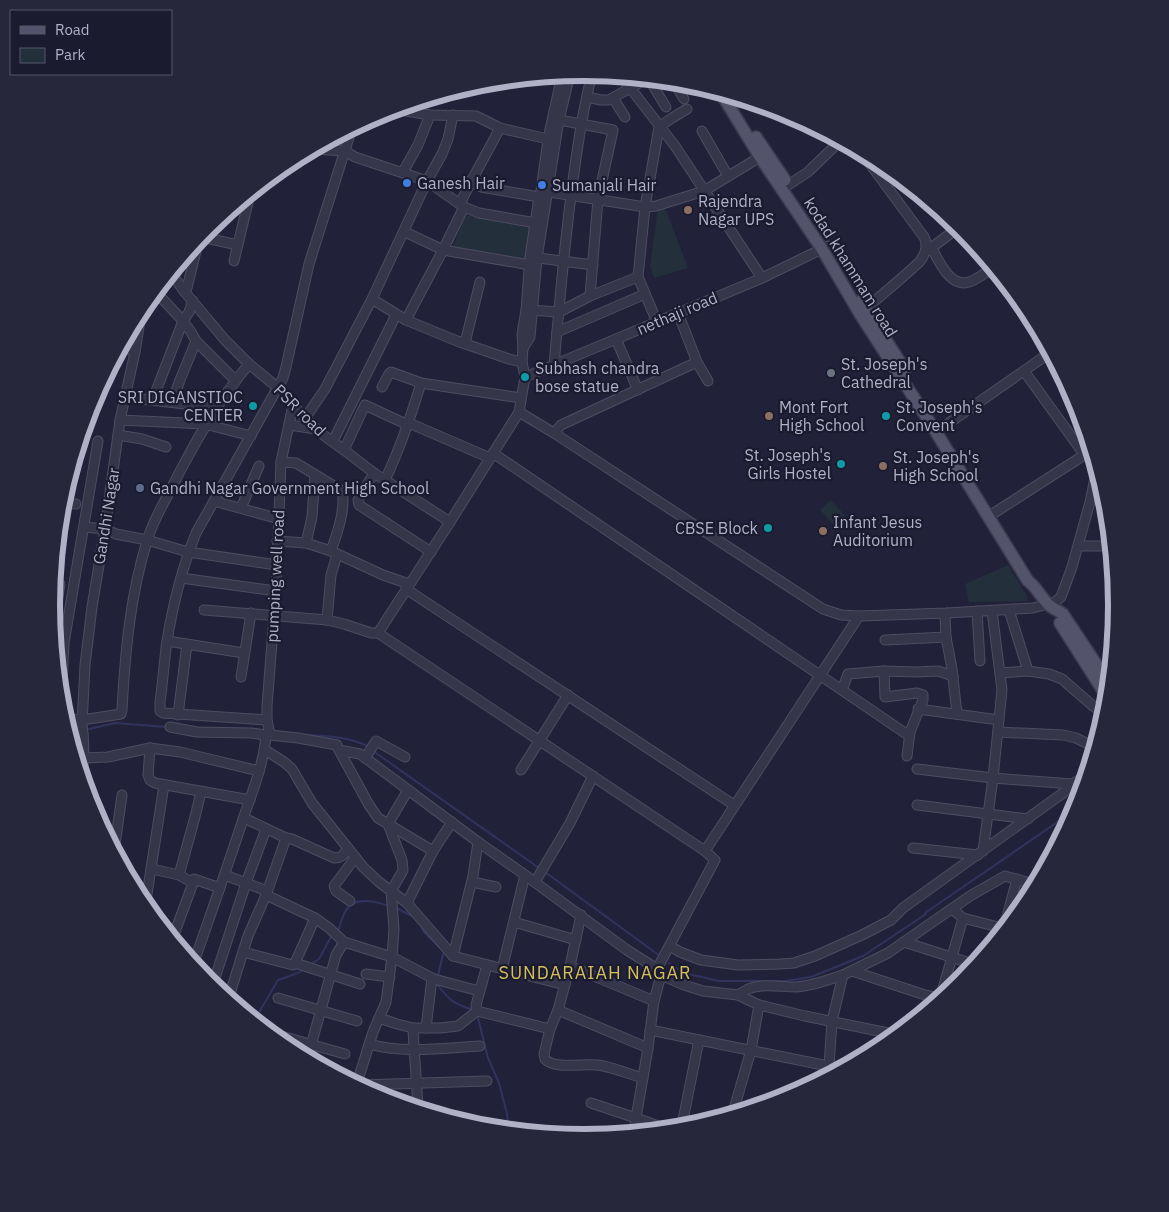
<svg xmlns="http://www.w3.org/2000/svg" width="1169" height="1212" font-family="'IBM Plex Sans',sans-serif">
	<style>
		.green { fill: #232f3b }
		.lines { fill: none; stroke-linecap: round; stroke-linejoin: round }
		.stream { stroke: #31335d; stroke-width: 2 }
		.minor-casing { stroke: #4d4d62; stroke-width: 11 }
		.major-casing { stroke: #3b3c51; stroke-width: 14 }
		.minor { stroke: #35364a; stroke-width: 9 }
		.major { stroke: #53546b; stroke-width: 11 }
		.shop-dot { fill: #3f7fe0; stroke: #1a1b2f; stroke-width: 2 }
		.education-dot { fill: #8d6e63; stroke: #1a1b2f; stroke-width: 2 }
		.worship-dot { fill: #6b7280; stroke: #1a1b2f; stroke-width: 2 }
		.culture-dot { fill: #0f9aa8; stroke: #1a1b2f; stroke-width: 2 }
		.service-dot { fill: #5c6f8a; stroke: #1a1b2f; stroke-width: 2 }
		.labels { text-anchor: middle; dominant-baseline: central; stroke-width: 4.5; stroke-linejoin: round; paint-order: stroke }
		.poi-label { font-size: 16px; fill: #b0b0c7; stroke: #1a1b2f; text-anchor: start }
		.street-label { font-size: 16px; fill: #b0b0c7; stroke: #1a1b2f }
		.neighbourhood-label { font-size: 18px; letter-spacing: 1px; fill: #d5bf5d; stroke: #1a1b2f }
		.rim { fill: none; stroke: #b0b0c7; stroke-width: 6 }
	</style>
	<rect width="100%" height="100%" fill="#21223a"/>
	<g class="green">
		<polygon points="658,206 666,210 688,268 654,278 650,267"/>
		<polygon points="465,215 531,228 526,260 453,247"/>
		<polygon points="831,500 848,519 837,529 820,510"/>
		<polygon points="1008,565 1027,596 1027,601 969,602 965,584"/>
	</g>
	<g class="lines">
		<g class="stream">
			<polyline points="85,730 115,723 167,727"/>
			<polyline points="69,733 78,730"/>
			<path d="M303,735C325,736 349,736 369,747"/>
			<polyline points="373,751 539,868"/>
			<polyline points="545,872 660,956"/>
			<polyline points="396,908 414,917"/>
			<polyline points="420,924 424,932 439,947"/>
			<path d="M338,931C340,925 342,918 345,912C353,895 375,901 389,906"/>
			<polyline points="669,963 684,973 719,981 786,981 811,977 863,956 926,914 925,913 1078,808"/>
			<polyline points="311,964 319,959 331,937"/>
			<polyline points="438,975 444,951 443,950"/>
			<path d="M436,983C449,1000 453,1004 474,1010"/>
			<polyline points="478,1018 488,1058 499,1083 507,1114 508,1124"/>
			<polyline points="254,1021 278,980 298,973 303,970"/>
			<polyline points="512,1129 517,1133"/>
		</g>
		<g class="minor-casing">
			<g id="minor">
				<polyline points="649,79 666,107"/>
				<polyline points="625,81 675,146 762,278"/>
				<polyline points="673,81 684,99"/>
				<polyline points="587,97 601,100 609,100 646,79"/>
				<polyline points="613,98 625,117"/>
				<polyline points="395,109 430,115 476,116 500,128"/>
				<polyline points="554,119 613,130 598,199 590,296"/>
				<polyline points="702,131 728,176"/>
				<polyline points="314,149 345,151 355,157 427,181 464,207 479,213 536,223"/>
				<polyline points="403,172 418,145 430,115"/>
				<polyline points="470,181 481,187 539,197"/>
				<polyline points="788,185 808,172 840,141"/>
				<polyline points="543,191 645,207 656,206 704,191 760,157"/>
				<path d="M460,204C472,178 487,153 500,128L548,139"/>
				<polyline points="405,232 443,250 530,265"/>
				<polyline points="201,237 238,245"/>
				<path d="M931,247C939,261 950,288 969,282C978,279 986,272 993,268"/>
				<polyline points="927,251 959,227"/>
				<polyline points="531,257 593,265"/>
				<polyline points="234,261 250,194"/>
				<polyline points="171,273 184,291 225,340 249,364 277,387 304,417 322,434 344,450 374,473 450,522"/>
				<polyline points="184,291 187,288 199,239"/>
				<polyline points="156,292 183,321 191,332 196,341 235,380"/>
				<polyline points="372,299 406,320 457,341 509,359 522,362"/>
				<polyline points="528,310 559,312 590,296 638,277"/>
				<path d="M862,312C880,296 899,281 916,265C924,259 929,246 924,237L862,153"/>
				<polyline points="678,313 697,362 708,381"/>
				<polyline points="406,320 443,250 464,207"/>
				<polyline points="657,322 638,277 645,207 659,127 672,118 687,109"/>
				<polyline points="557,332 645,294"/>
				<polyline points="616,339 638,390"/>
				<polyline points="465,343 480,282"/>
				<polyline points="122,346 135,352"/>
				<polyline points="523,348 530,337 537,258 559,120 570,74"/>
				<path d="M554,365C561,285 568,205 581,126C584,108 588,91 592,73"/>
				<polyline points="1024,371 1084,454"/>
				<polyline points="525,377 762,278 828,246"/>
				<polyline points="382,387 389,374 391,372 421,383"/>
				<polyline points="125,397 185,404 215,409"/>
				<polyline points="153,399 183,321 189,312 193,301"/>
				<polyline points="172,402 180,380 196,341"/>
				<polyline points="519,412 554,433 823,609 841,615 859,616"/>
				<polyline points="304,417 310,411 325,389 372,299 427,181 442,154 448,139 453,115"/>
				<polyline points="120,420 205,424 251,436"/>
				<polyline points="409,423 490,458"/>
				<polyline points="88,425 93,400"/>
				<polyline points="289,425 316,429"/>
				<polyline points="936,432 1051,352"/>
				<polyline points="554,433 561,425 697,362"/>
				<polyline points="118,435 142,439 166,447"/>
				<polyline points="333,441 396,315"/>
				<polyline points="344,450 365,405 408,425"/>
				<polyline points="493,453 905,733 910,732"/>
				<path d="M281,462L296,463L342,491C346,509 337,534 331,551"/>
				<polyline points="374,473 358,500 359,505 431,552"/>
				<path d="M385,480C400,449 411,416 421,383L521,398"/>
				<polyline points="214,501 279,519"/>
				<polyline points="61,503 76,504"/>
				<polyline points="241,508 259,466"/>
				<polyline points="994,513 1092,450"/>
				<polyline points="84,527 105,529 116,534 147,540 188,552 277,565"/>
				<polyline points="277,541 306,543 331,551 383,575 409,584"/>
				<polyline points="306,543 312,517 315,475"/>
				<polyline points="1079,546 1112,546"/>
				<polyline points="181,578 276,591"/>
				<polyline points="406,589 734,805"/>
				<polyline points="1050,606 1061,597 1072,567 1090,502 1097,469"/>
				<polyline points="204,610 327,620 344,624 371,633 378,633 705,851 715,860 657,969 661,975 654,1001 648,1048 636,1118 672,1131"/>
				<polyline points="1009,610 1028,671 1049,674 1062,679 1093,706 1106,715"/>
				<polyline points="977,611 980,661"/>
				<polyline points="947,613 945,616 946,637 952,669 957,714"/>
				<polyline points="327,620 331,575 337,555"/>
				<polyline points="53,627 60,584 58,582 54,581"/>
				<polyline points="378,633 450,522 519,412 525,377 522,362 523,348 522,334 526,310 530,257 539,197 541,191 548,139 562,75"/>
				<polyline points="885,640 946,637"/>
				<polyline points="167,641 244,653"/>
				<polyline points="884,671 885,697 917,693 923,695 923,700 910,732 907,756"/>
				<polyline points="1000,673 1028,671"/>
				<polyline points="241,677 251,613"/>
				<polyline points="842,690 848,674 884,671 916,672 938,671 953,676"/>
				<polyline points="61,703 64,643 98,441"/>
				<polyline points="918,709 999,720"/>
				<polyline points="178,715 187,644"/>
				<path d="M64,719L82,720L121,714L122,710C125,654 130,596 147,541C152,523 162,506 171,489C193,445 217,402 249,364"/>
				<path d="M267,720L163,713L160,711V702C163,682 164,661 167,641C173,604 182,568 196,533L283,378L286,367L309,264L352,128"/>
				<polyline points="170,727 197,732 251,733 266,735"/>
				<polyline points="998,732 1063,735 1076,738 1096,748"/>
				<polyline points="270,735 298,738 337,745 339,750 360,754 478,842 525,875 627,950 657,969"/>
				<polyline points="150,748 148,775 150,780 155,783 250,800"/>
				<polyline points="265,750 284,762 292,769 312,803 363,867 379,882 407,903 433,851 388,824 408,790"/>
				<polyline points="339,750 369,805 378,818 388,824 402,860 403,870 401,874 391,891 394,929 392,957 386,1002 373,1032 357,1083 360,1085 487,1081"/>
				<polyline points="84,758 108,757 150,748 180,752 259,771"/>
				<polyline points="365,758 376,741 405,757"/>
				<polyline points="917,769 993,778 1072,784"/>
				<polyline points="521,770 568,695"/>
				<path d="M82,778C84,760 85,743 82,725L85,665L92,607L105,529L120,420L135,352L142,308"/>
				<polyline points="917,805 1028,819"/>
				<path d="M244,818L286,838L292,839L334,858C341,858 344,855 348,848"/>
				<polyline points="913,848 978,855"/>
				<polyline points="433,851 452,822"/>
				<polyline points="705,851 859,616 947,613 1033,608 1048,604"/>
				<polyline points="983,851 993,778 1002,690 992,611"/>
				<polyline points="114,852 122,795"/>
				<polyline points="152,869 179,875 193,883 194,879 220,888"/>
				<polyline points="179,875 195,817 201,792"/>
				<polyline points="225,875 267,891"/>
				<polyline points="472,882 496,887"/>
				<polyline points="535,882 570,823 593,776"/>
				<polyline points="266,895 315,918 329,928 344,942 392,957 434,979 479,991"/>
				<polyline points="350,901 336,891 334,886 355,858"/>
				<polyline points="407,903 453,956 565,985"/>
				<polyline points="145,907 164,785"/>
				<polyline points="952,909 963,918 1006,929"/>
				<path d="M581,915L570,966L558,1010L550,1029L544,1054L545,1059C555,1070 584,1063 598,1065C613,1067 628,1074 643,1078"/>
				<polyline points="514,922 576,940"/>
				<polyline points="1003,932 1017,879"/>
				<polyline points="172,940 193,883"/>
				<polyline points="904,942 976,965"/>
				<polyline points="670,946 680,952 701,960 738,965 780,964 794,963 815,956 862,935 891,920 903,908 1063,793 1072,784 1088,775"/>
				<polyline points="243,952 293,965 295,963 315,918"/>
				<polyline points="453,956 473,876 478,842"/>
				<polyline points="295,963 360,984"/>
				<path d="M193,965C210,916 228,866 244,816C253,790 264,763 266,735H270L267,720V706L276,591L281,462L293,405"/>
				<polyline points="487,965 476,1005 477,1011 550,1029"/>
				<polyline points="570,966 654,1001"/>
				<polyline points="502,969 525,875"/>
				<polyline points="852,971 922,994 942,999"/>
				<polyline points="366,974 390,977"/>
				<polyline points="661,975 684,985 703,991 738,995 759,1005 805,1016 898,1035"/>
				<polyline points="212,987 246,883 266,829"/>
				<path d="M738,995C741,993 745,991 748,989C763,983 781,987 796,987C812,986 828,980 843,975"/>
				<polyline points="278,998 357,1021"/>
				<polyline points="940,999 963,918"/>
				<polyline points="228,1000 248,936 266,895 286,838"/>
				<polyline points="558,1010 648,1048"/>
				<polyline points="379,1018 397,1024 413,1028 440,1028 458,1026 477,1011"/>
				<path d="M413,1028C414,1055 417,1082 418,1110"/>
				<polyline points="426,1028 432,978"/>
				<polyline points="650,1030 843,1069"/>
				<polyline points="267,1032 345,1054"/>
				<path d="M369,1044C405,1054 443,1048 480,1046"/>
				<polyline points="307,1060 336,955 344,942"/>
				<polyline points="829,1066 832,1021 843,975 888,953 970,896 1005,876 1037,885"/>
				<polyline points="591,1103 636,1118 634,1134"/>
				<polyline points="732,1116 751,1050 759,1005"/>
				<polyline points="681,1130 699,1040"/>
			</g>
		</g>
		<g class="major-casing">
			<g id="major">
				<path d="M721,93L760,157L822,249L860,314L936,432L1028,581C1037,587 1041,598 1049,605C1053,609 1058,610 1063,614L1110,685"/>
				<polyline points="756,137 785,180"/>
				<polyline points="861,301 905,370"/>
				<polyline points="1060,623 1109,700"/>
			</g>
		</g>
		<use href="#minor" class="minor"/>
		<use href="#major" class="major"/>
	</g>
	<g class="shop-dot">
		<circle cx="407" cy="183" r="5"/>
		<circle cx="542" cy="185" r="5"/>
	</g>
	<g class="education-dot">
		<circle cx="688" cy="210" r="5"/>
		<circle cx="769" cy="416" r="5"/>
		<circle cx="883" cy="466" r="5"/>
		<circle cx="823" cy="531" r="5"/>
	</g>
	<circle class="worship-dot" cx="831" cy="373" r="5"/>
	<g class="culture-dot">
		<circle cx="525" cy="377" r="5"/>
		<circle cx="253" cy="406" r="5"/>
		<circle cx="886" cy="416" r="5"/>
		<circle cx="841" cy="464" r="5"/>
		<circle cx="768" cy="528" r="5"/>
	</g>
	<circle class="service-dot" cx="140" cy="488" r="5"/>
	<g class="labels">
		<g class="poi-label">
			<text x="417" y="183">Ganesh Hair</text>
			<text x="552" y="185">Sumanjali Hair</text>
			<text x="698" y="201">Rajendra<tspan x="698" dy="18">Nagar UPS</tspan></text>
			<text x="841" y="364">St. Joseph's<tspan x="841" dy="18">Cathedral</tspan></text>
			<text x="535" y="368">Subhash chandra<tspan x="535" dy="18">bose statue</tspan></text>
			<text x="243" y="397" text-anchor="end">SRI DIGANSTIOC<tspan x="243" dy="18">CENTER</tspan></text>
			<text x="779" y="407">Mont Fort<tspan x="779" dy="18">High School</tspan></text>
			<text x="896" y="407">St. Joseph's<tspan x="896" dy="18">Convent</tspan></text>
			<text x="831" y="455" text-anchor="end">St. Joseph's<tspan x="831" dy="18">Girls Hostel</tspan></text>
			<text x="893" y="457">St. Joseph's<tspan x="893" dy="18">High School</tspan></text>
			<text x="150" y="488">Gandhi Nagar Government High School</text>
			<text x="833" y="522">Infant Jesus<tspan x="833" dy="18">Auditorium</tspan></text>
			<text x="758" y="528" text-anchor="end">CBSE Block</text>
		</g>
		<g class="street-label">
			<text transform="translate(851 267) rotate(58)">kodad khammam road</text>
			<text transform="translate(677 313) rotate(-23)">nethaji road</text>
			<text transform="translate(300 410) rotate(45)">PSR road</text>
			<text transform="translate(106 516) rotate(-81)">Gandhi Nagar</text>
			<text transform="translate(275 576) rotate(-87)">pumping well road</text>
		</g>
		<g class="neighbourhood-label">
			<text x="595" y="972">SUNDARAIAH NAGAR</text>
		</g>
	</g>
	<path d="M0 0H1169V1212H0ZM60 605a524 524 0 1 1 1048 0a524 524 0 1 1-1048 0Z" fill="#26273b" fill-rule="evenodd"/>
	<path class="rim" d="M60 605a524 524 0 1 1 1048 0a524 524 0 1 1-1048 0Z"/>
	<rect x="10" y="10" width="162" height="65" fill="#1a1b2f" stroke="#56576c"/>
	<rect x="20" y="26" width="25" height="8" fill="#53546b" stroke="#56576c"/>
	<text x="55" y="35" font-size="15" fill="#b0b0c7">Road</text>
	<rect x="20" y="48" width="25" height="15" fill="#232f3b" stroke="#56576c"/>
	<text x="55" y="60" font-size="15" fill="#b0b0c7">Park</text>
</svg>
